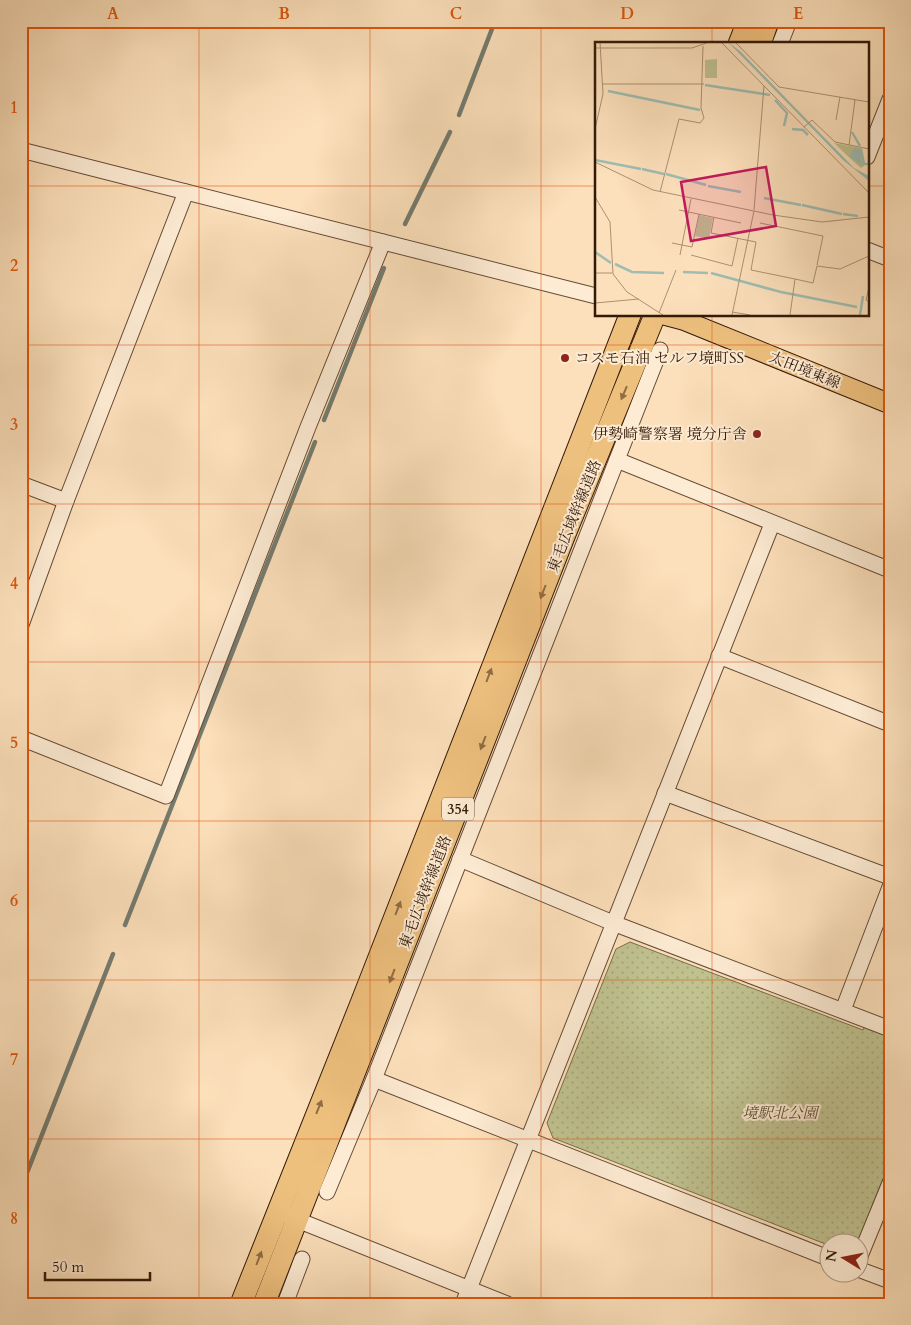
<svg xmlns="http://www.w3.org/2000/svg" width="911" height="1325" font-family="Cardo,'Noto Serif JP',serif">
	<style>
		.park { fill: url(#park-dots); stroke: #7a6e4c }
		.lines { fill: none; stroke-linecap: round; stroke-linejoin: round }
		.stream { stroke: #747b6f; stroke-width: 4.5 }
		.minor-casing { stroke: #654b35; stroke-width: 17 }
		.major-casing { stroke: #331908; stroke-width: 21 }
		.highway-casing { stroke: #331908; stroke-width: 23 }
		.minor { stroke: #fdebd3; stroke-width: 15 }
		.major { stroke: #eec07e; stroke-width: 19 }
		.highway { stroke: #eec07e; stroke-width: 21 }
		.oneway { fill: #906c43 }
		.grid { fill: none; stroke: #df560c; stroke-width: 1; stroke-opacity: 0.55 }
		.poi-dot { fill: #8f2418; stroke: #fdebd3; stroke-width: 2 }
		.labels { text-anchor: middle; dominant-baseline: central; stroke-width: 4; stroke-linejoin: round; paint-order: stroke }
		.shield { fill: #fdebd3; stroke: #705845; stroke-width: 1 }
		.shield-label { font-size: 14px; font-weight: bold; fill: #331908 }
		.poi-label { font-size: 15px; fill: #331908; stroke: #fdebd3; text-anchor: start }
		.street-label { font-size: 15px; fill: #331908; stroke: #fdebd3 }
		.park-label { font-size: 15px; font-style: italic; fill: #5d4c31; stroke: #fdebd3 }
		.inset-river { fill: none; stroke: #9fbdb3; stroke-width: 2.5 }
		.inset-road { fill: none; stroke: #ac9073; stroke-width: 1 }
		.view { fill: #c2185b; fill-opacity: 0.15; stroke: #c2185b; stroke-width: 2.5 }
		.inset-edge { fill: none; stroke: #331908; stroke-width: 2.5 }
		.neatline { fill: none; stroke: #df560c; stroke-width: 2 }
		.grid-label { font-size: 16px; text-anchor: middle; font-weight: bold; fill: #df560c }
	</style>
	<defs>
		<pattern id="park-dots" width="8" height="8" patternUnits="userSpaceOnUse" patternTransform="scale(1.25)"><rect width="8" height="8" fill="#c0c290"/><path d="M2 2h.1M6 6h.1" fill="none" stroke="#a5a67b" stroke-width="1.8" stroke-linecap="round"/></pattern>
	</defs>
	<rect width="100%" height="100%" fill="#fce0bb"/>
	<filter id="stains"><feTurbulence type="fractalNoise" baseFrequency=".004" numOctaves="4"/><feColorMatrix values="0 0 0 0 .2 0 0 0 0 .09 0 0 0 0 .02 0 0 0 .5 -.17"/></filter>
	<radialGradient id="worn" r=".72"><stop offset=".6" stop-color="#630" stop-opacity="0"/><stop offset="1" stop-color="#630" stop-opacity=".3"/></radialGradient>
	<polygon class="park" points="630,942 863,1030 865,1026 890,1036 890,1161 858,1242 828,1242 828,1245 553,1138 547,1123 616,949"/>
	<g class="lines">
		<g class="stream">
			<polyline points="459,115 495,21"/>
			<polyline points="405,224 450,132"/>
			<polyline points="324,420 384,268"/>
			<polyline points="125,925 315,442"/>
			<polyline points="21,1188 113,954"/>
		</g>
		<g class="minor-casing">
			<g id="minor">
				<polyline points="780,44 789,21"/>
				<polyline points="21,150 596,296"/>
				<polyline points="867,157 890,99"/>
				<polyline points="867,250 890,259"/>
				<polyline points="617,460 890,570"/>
				<polyline points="21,484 66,501"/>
				<polyline points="21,625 66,501 186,192"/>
				<polyline points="719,656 890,724"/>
				<polyline points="21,738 166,796 308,427 383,242"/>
				<polyline points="665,793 890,877"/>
				<polyline points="460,859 613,923 890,1029"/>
				<polyline points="843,1010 890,887"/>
				<polyline points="374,1079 828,1258"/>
				<polyline points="327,1192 374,1079 660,350"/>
				<polyline points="290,1217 507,1304"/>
				<polyline points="858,1261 890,1183"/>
				<polyline points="858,1269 890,1281"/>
				<polyline points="285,1304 302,1259"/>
				<polyline points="463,1304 772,524"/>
			</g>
		</g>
		<g class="major-casing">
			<polyline id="major" points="664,315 683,320 890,404"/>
		</g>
		<g class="highway-casing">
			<g id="highway">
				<polyline points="739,44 748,21"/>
				<polyline points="760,44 768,21"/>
				<polyline points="241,1304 362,1001 630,315"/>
				<polyline points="264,1304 565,534 655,315"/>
			</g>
		</g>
		<use href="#minor" class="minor"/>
		<use href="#major" class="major"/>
		<use href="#highway" class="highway"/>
	</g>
	<defs><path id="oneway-solid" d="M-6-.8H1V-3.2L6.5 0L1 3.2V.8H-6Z" transform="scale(1.25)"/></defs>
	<g class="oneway">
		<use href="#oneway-solid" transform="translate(624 393) rotate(113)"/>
		<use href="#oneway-solid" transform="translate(543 592) rotate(111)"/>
		<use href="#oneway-solid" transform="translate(489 675) rotate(-69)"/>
		<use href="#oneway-solid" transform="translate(483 743) rotate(111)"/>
		<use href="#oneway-solid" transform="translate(398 908) rotate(-69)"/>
		<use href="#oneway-solid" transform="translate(392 976) rotate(111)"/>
		<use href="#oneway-solid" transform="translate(319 1107) rotate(-68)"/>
		<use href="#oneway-solid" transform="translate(259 1258) rotate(-69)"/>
	</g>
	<path class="grid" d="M199,21V1304M370,21V1304M541,21V1304M712,21V44M21,186H596M867,186H890M712,315V1304M21,345H890M21,504H890M21,662H890M21,821H890M21,980H890M21,1139H890"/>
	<g class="poi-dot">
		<circle cx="565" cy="358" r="5"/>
		<circle cx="757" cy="434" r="5"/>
	</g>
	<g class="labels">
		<rect class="shield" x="442" y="797.5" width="32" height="23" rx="4"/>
		<g class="shield-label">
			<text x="458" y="809">354</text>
		</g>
		<g class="poi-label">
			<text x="575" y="358">コスモ石油 セルフ境町SS</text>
			<text x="747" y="434" text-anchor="end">伊勢崎警察署 境分庁舎</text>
		</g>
		<g class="street-label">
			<text transform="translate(805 370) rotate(22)">太田境東線</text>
			<text transform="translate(574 516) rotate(-68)">東毛広域幹線道路</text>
			<text transform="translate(425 892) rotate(-69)">東毛広域幹線道路</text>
		</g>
		<g class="park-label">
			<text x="780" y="1113">境駅北公園</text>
		</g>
	</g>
	<g transform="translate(595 42)">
		<rect width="274" height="274" fill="#fce0bb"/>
		<path d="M239,101L266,106L269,124L266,126L259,120ZM104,173L118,176L114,197L100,194Z" fill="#c0c290"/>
		<path d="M122,17V36H110V18Z" fill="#c0c290"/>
		<path d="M133,0L145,9L259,126L274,134V139L248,118ZM259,106L265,107L267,124L254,114Z" fill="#9fbdb3"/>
		<path class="inset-river" d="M110,43L175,53M13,49L105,68M180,58L192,71L189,84M197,87L208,88L213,93M257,90L265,104M266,107L269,122H274M0,118L46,127M47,127L69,132M71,132L111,143M113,144L146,150M169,156L206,163M207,163L247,172M248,172L263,174M0,210L16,221M20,222L37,230L69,231M88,230L113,231M116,231L186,250L262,265M265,273L268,254"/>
		<path class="inset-road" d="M126,0L274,151M140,0L184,45L274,60M0,6H97L114,0M8,42H109M241,78L245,55M209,85L217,78L240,100L274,107M0,87L8,52L5,0M254,103L260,58M0,120L58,148L178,173L227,180L274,175M65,150L84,77L105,81L109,76L106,66L108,4M0,155L15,180L18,232L32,250L68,273M84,168L146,181M159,168L169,44M119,175L116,191L161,200L156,228L200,237M165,181L228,194L222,223M77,201L97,205L104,172M85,213L96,157M96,213L137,224L143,196M0,231H17M274,245L271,258L274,260M0,261L44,257M137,270L155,273M64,271L81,228M137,273L159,169M195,273L200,237L218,241L222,224L245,227L274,214"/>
		<path class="view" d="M171,125L181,184L96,199L86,140Z"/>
		<rect width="274" height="274" class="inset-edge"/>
	</g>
	<rect width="911" height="1325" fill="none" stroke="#fce0bb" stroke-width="55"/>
	<g transform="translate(844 1258) rotate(280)"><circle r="24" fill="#fdebd3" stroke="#ac9782"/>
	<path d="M0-4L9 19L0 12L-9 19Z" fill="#8f2418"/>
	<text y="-8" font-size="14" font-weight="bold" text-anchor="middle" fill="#331908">N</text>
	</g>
	<path d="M45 1272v8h105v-8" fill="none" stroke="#331908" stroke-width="2.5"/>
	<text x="52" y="1272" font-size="15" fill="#331908" stroke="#fdebd3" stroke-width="4" paint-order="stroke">50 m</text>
	<rect x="28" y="28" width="856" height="1270" class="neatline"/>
	<g class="grid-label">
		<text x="113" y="19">A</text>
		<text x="284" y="19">B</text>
		<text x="456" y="19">C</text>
		<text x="627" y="19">D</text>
		<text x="798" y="19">E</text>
		<text x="14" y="113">1</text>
		<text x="14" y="271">2</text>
		<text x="14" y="430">3</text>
		<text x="14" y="589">4</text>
		<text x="14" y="748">5</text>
		<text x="14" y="906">6</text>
		<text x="14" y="1065">7</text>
		<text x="14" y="1224">8</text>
	</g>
	<rect width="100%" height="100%" filter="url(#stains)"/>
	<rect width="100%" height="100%" fill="url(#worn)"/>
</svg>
